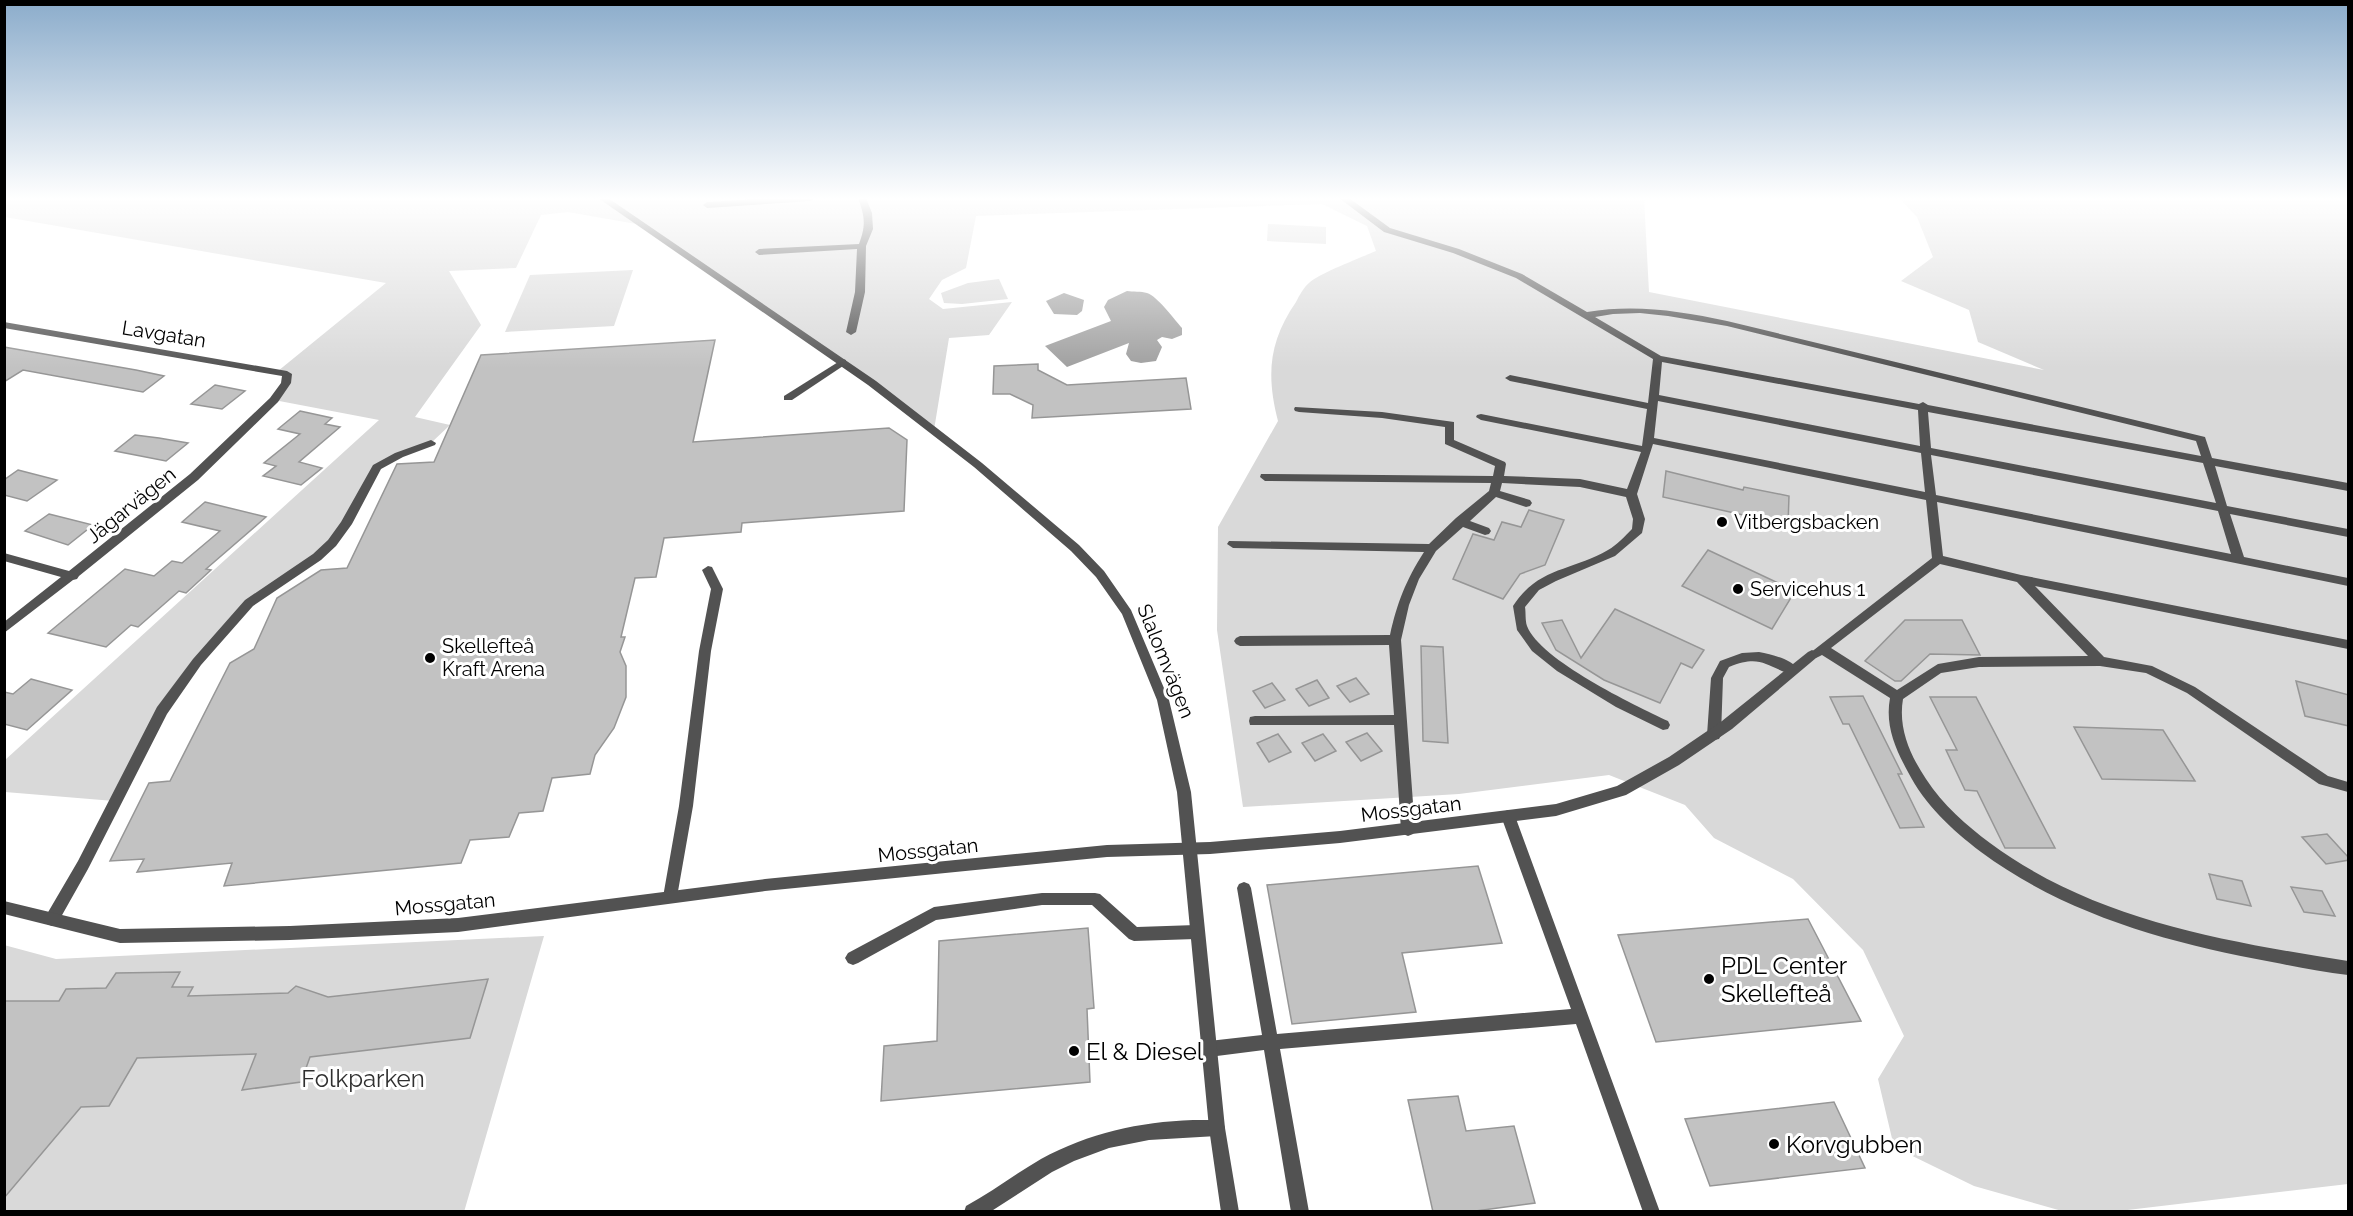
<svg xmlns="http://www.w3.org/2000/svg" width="2353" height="1216" font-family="Raleway,sans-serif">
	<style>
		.green { fill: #d9d9d9 }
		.water { fill: #a0a0a0 }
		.building { fill: #c2c2c2; stroke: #969696; stroke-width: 1.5 }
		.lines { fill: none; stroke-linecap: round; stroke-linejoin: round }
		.service { fill: #525252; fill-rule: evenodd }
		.minor { fill: #525252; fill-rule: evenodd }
		.tertiary { fill: #525252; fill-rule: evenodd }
		.poi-dot { fill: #000; stroke: #fff; stroke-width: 2 }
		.labels { text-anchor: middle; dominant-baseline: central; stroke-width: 6; stroke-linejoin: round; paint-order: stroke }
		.street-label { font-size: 20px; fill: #000; stroke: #fff }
		.poi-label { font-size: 20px; fill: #000; stroke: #fff; text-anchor: start }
		.near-poi-label { font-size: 24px; fill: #000; stroke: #fff; text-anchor: start }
		.near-park-label { font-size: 24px; fill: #303030; stroke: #fff }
	</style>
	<rect width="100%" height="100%" fill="#fff"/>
	<g class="green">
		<path d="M4,198H1644L1649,292L2044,370L1978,342L1969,310L1901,281L1933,257L1917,217L1899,198H2348V1184L2119,1211H2062L1974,1186L1894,1147L1878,1079L1904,1036L1863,950L1793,879L1714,838L1685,805L1609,775L1459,794L1243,807L1217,630L1218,527L1278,421C1266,375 1269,341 1296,302C1299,296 1304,287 1309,283C1320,273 1360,258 1376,251L1367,226L1322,204L976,216L966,268L942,280L929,299L943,309L1012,302L989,335L949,338L934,430L642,225L568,212L541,215L516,268L449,271L481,325L415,417L450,425L431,443L383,463L332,543L262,593L197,663L114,801L5,792V760L379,420L274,400L287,374L278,371L386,283L5,217Z"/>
		<polygon points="1268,224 1326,227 1326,244 1267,241"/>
		<polygon points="633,270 614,326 505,332 530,275"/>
		<polygon points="999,279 1008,299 962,304 944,303 941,293 968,283"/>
		<polygon points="544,936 464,1212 5,1211 4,945 56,959"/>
	</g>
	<g class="water">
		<path d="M1127,291C1133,292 1141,291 1147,293C1157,296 1174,319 1182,328V335L1172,339L1162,337L1157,340L1162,347L1156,361L1141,363L1131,361L1126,354L1129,343L1067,367L1045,346L1111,321L1104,307L1108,300Z"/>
		<polygon points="1064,293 1084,300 1082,311 1077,315 1054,314 1046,301"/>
	</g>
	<g class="building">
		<polygon points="715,340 693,442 889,428 907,440 904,511 742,523 741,532 664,538 656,577 635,578 621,637 625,637 620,652 626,666 626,697 614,728 595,755 590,774 552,778 543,811 519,813 509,837 470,840 461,863 224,886 232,863 137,872 144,859 110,861 149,783 170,781 230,663 254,649 277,598 321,570 347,568 397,464 434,462 481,355"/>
		<polygon points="4,347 136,370 164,376 143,392 23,370 4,382"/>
		<polygon points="1038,364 1038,370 1067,385 1186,378 1191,409 1032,418 1033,405 1010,394 993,394 994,366"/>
		<polygon points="215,385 245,391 222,409 191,404"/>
		<polygon points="300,411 332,418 325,424 340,427 299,462 322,468 301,485 263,476 276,466 264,463 300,434 278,429"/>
		<polygon points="135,435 159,438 188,443 166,461 115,451"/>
		<polygon points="18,470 57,480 27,501 4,495 4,480"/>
		<polygon points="1666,471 1743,490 1744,487 1789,496 1788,525 1663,497"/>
		<polygon points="205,502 266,517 206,569 211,570 186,593 179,591 138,627 131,625 106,647 48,633 125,569 154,576 172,561 182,563 220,531 182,522"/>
		<polygon points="1529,510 1564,520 1545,565 1520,574 1503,599 1453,579 1473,534 1494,540 1502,522 1521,527"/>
		<polygon points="49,514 93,525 68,545 25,531"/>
		<polygon points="1708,550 1795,591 1772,629 1682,586"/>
		<polygon points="1615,609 1704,650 1692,668 1681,663 1660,703 1604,680 1556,650 1542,623 1562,620 1581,658"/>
		<polygon points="1905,620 1962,620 1980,655 1930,654 1901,681 1895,681 1865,661"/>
		<polygon points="1421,646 1443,647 1448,743 1423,741"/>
		<polygon points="1356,678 1369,694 1350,702 1337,686"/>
		<polygon points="31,679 72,690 27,730 4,724 4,692 13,694"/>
		<polygon points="1317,680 1329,698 1309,706 1296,689"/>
		<polygon points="2296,681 2349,695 2349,726 2305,716"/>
		<polygon points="1272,683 1285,700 1265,708 1253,691"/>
		<polygon points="1863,696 1902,774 1898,774 1924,827 1900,828 1849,724 1843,724 1830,697"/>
		<polygon points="1930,697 1976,697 2055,848 2005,848 1977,791 1965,790 1946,750 1957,750"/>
		<polygon points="2074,727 2163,730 2195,781 2102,779"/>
		<polygon points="1367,733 1382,751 1361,761 1346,742"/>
		<polygon points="1278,734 1291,752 1269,762 1257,743"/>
		<polygon points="1323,734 1336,751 1315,761 1302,743"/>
		<polygon points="2327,834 2349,858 2349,860 2326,864 2302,837"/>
		<polygon points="1478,866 1502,943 1402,953 1416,1012 1292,1024 1267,885"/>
		<polygon points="2209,874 2242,881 2251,906 2217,899"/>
		<polygon points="2291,887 2322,891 2335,916 2304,912"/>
		<polygon points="1808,919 1861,1021 1656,1042 1618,935"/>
		<polygon points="1088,928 1094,1008 1087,1009 1090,1082 881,1101 884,1046 937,1041 939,941"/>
		<polygon points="180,972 172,987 193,987 188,996 288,993 296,986 328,997 488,979 470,1038 310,1057 301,1082 242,1090 256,1054 137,1058 109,1106 81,1107 4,1198 4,1001 59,1001 66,989 106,988 116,973"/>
		<polygon points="1458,1096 1466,1131 1514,1126 1535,1203 1468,1212 1433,1212 1408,1100"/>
		<polygon points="1834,1102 1865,1168 1710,1186 1685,1119"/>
	</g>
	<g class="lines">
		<g class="service">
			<polygon points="770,198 815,198 811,201 707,208 703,205 707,202"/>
			<path d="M858,198H866L872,213L873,229L866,246L865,292L856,332L851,335L846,332L855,292L857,249L759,255L755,252L759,249L859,244C866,225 865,217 858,198Z"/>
			<path d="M1339,198H1349L1390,228L1459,249L1522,274L1587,312C1635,304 1680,311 1727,321L2205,437L2212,458L2348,483V491L2215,466L2227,506L2348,529V537L2230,514L2244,557L2348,578V586L1937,502L1943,556L2021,575L2348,640V649L2035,586L2104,657L2152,666L2195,687L2328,776L2348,782V792L2319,784L2187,693L2146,673L2100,666L1979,667L1941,673L1903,699C1898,728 1910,755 1926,779C1943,805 1966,825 1990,843C2094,920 2223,941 2348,961V975C2323,972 2297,967 2272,962C2169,943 2066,915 1981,852C1951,829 1925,805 1908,772C1895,748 1885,725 1890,698L1822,655L1816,658L1812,656L1810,653L1932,558L1926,500L1653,444L1637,494L1645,519L1642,533L1615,556L1556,581L1539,590L1525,607C1526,613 1525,620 1527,626C1540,660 1634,705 1668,721L1670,725L1668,729L1663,730L1616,707L1557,671L1532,651L1517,630L1513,606C1538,567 1572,571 1608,550C1617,545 1625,536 1632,529L1633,519L1626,497L1580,487L1502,483L1500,491L1530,500L1532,503L1530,506L1526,507L1496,497L1470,521L1489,528L1491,531L1489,534L1485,535L1463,527L1436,551L1419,579L1409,605L1401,640L1415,830L1413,834L1408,836L1403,834L1401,830L1394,725H1250L1249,721L1250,717L1255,716L1394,715L1389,645L1240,646L1236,644L1234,641L1236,638L1240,636L1390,635C1397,603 1406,580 1424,552L1233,548L1227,544L1229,541L1429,544L1456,518L1489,491L1491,483L1265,481L1260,477L1261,474L1493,476L1495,466L1445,444V427L1382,418L1299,412L1295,411L1294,409L1295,407L1382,412L1454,422V440L1505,462L1506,464L1504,476L1580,479L1627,489L1641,452L1481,420L1476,417L1477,415L1481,414L1642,446L1647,409L1510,381L1505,378L1510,375L1648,403L1653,359L1516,278L1453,253L1384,232ZM1640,313L1668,316L1727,326L2196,441L2201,456L1928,405L1923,402L1919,404L1661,356L1595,317L1613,314ZM1662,362L1918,410L1920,446L1659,395ZM1658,401L1921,453L1925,492L1654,438ZM1928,412L2203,463L2216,503L1931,448ZM1931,455L2218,511L2231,554L1936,495ZM1940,564L2017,582L2088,656L1979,657L1938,664L1897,690L1831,648Z"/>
			<polygon points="843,359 846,360 846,364 792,400 784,400 784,396"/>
			<polygon points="431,440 436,443 435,445 403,457 381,469 352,524 336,546 321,560 253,606 201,665 167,714 88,869 57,924 52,926 47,924 45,919 47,914 78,861 157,707 193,659 245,600 313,554 328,540 341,522 373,465 395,453"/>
			<polygon points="708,566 712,567 723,589 711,651 693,806 677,897 675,902 670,903 665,902 663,897 679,806 699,651 711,589 702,570"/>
			<path d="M1759,652C1773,655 1791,659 1799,670L1797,673L1793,675C1765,666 1761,654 1729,667L1723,678L1721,735L1719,739L1714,740L1709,739L1707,735L1711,678L1720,661L1742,653Z"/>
			<polygon points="1508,810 1513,812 1515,816 1660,1212 1643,1212 1576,1024 1280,1049 1309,1212 1291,1212 1264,1050 1209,1057 1203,1054 1201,1049 1203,1044 1209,1041 1262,1035 1237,888 1239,884 1244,882 1249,884 1251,888 1277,1034 1571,1009 1501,816 1503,812"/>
			<polygon points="1042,893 1095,893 1100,894 1137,927 1196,925 1201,927 1203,932 1201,937 1196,939 1134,941 1129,939 1092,905 1042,905 936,920 858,963 853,965 848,963 845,958 848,953 934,907"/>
			<path d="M1193,1120H1217L1223,1122L1225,1128L1223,1134L1217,1136L1149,1140L1109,1148L1074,1161L1052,1172L990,1212H964L966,1206C992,1192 1015,1174 1041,1159C1089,1133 1139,1122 1193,1120Z"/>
		</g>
		<g class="minor">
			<polygon points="4,322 287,371 292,374 291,383 278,402 198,480 79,576 77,579 73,580 4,633 4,622 61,577 4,561 4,553 69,571 190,474 270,398 281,383 282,376 4,328"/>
			<polygon points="1812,650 1816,652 1818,655 1816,658 1732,729 1679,765 1626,795 1556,816 1340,843 1210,854 1107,857 765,891 458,932 290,940 120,943 4,914 4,901 120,929 290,926 458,918 765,879 1107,845 1210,842 1340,831 1556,804 1617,786 1669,757 1722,721 1808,652"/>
		</g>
		<polygon class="tertiary" points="598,198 608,198 876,381 982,463 1079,545 1104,571 1131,610 1169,700 1191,792 1225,1128 1239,1212 1221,1212 1209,1128 1177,792 1157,700 1122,614 1096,577 1071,551 974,467 868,385"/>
	</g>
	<linearGradient id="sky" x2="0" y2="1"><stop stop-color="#8baccb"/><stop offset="0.54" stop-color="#fff"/><stop offset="1" stop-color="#fff" stop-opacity="0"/></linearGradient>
	<rect width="2353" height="368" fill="url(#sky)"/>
	<g class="poi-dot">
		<circle cx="1722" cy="522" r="6"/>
		<circle cx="1738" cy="589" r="6"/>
		<circle cx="430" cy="658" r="6"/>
		<circle cx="1709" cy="979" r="6"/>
		<circle cx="1074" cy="1051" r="6"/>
		<circle cx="1774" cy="1144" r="6"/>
	</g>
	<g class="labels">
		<g class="street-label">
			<text transform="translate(164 334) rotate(9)">Lavgatan</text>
			<text transform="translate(131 505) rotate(-39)">Jägarvägen</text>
			<text transform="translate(1166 661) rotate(68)">Slalomvägen</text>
			<text transform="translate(1411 809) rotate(-7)">Mossgatan</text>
			<text transform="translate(928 850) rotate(-6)">Mossgatan</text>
			<text transform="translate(445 904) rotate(-5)">Mossgatan</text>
		</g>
		<g class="poi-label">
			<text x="1734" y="522">Vitbergsbacken</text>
			<text x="1750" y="589">Servicehus 1</text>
			<text x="442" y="646">Skellefteå<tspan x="442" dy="23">Kraft Arena</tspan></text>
		</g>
		<g class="near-poi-label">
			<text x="1721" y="965">PDL Center<tspan x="1721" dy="28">Skellefteå</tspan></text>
			<text x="1086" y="1051">El &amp; Diesel</text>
			<text x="1786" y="1144">Korvgubben</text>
		</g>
		<g class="near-park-label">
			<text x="363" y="1078">Folkparken</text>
		</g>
	</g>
	<rect width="2353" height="1216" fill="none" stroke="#000000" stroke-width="12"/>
</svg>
